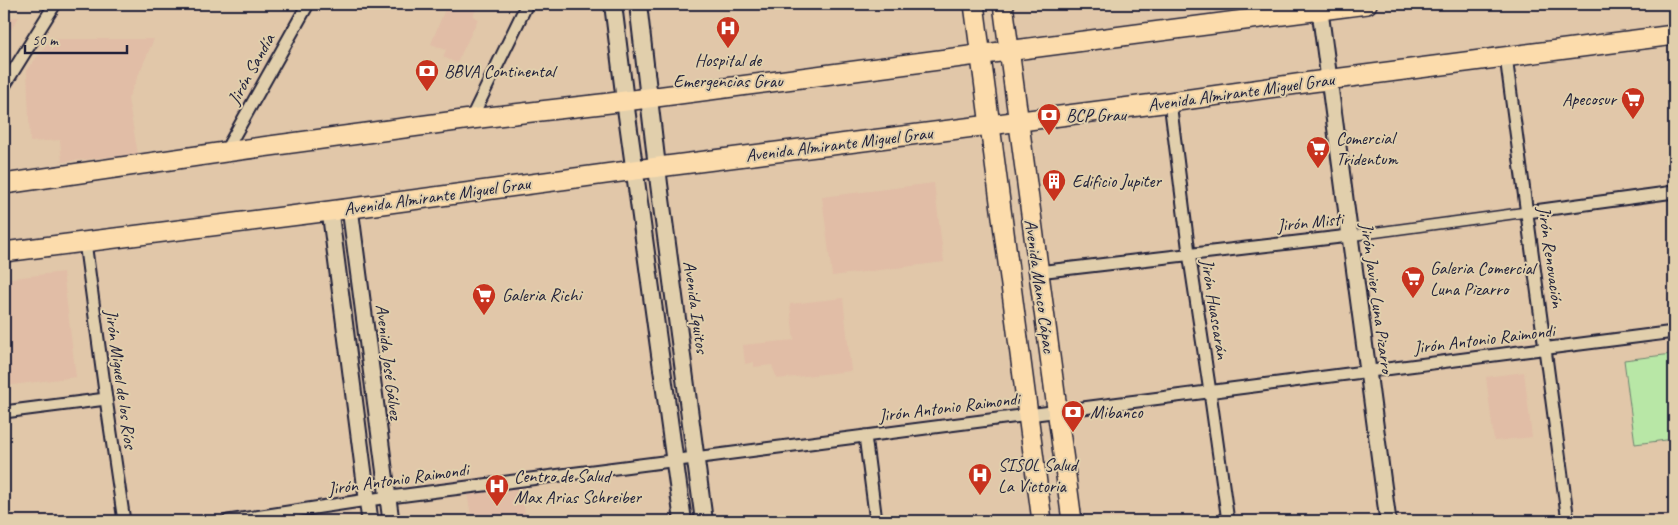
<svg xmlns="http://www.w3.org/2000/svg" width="1678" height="525" font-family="Caveat,sans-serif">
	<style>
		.built { fill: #e1bda6 }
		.green { fill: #b8e7a6; stroke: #6d8470 }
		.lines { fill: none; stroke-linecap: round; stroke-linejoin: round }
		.pedestrian-casing { stroke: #22223b; stroke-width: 12 }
		.minor-casing { stroke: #22223b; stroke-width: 15 }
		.tertiary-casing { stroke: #22223b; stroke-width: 19 }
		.secondary-casing { stroke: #22223b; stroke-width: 20 }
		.primary-casing { stroke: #22223b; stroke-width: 22 }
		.pedestrian { stroke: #e1cfac; stroke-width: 9 }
		.minor { stroke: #e1cfac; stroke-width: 11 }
		.tertiary { stroke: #e1cfac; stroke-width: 15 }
		.secondary { stroke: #e1cfac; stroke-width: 16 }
		.primary { stroke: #fcdcac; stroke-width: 19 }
		.labels { text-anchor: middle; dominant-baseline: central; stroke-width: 4; stroke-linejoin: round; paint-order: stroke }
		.poi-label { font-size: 18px; fill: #22223b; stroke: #e1cfac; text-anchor: start }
		.street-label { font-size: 18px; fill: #22223b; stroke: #e1cfac }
	</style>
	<rect width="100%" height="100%" fill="#e1c7a9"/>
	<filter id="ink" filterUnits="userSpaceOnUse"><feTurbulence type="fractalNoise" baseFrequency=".02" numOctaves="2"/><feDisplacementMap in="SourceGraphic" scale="10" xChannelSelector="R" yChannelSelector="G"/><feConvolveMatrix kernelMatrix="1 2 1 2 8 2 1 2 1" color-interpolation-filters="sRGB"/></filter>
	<g filter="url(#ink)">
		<g class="built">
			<polygon points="447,4 478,4 473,16 478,19 457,63 443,57 446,50 431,44"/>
			<polygon points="19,17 4,40 4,18"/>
			<polygon points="51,39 154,39 128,99 138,154 62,162 60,140 30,142 27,70"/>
			<polygon points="934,183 944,262 832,276 822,197"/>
			<polygon points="63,272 76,377 4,386 4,279"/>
			<polygon points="843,298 851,371 777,379 772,365 754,367 754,362 745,364 743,345 794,340 790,304"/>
			<polygon points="1524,372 1532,437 1494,441 1486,377"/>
			<polygon points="521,486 526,521 472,521 467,493"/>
		</g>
		<polygon class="green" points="1672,354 1674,369 1674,439 1635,444 1624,360"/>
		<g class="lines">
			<g class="pedestrian-casing">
				<polyline id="pedestrian" points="1349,236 1527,212"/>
			</g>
			<g class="minor-casing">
				<g id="minor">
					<polyline points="1506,57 1568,521"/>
					<polyline points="4,86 55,4"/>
					<polyline points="1170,102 1189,253 1210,392 1228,521"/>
					<polyline points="471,119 527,4"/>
					<polyline points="225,152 308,4"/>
					<polyline points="1527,212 1674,192"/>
					<polyline points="85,242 106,399 124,521"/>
					<polyline points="1038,272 1349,236"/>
					<polyline points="4,412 106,399"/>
					<polyline points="865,436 876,521"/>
					<polyline points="228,521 367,500 1674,332"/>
				</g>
			</g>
			<g class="tertiary-casing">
				<g id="tertiary">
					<polyline points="1319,4 1388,521"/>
					<polyline points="350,208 391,521"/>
					<polyline points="330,211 370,521"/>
				</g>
			</g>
			<g class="secondary-casing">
				<g id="secondary">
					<polyline points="613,4 625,101 683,521"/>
					<polyline points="638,4 659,184 704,521"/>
				</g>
			</g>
			<g class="primary-casing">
				<g id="primary">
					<polyline points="974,4 1042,521"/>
					<polyline points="1003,4 1072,521"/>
					<polyline points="4,184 225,152 471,119 610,103 1367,4"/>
					<polyline points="4,252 330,211 635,170 1170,102 1311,82 1674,35"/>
				</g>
			</g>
			<use href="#pedestrian" class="pedestrian"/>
			<use href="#minor" class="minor"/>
			<use href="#tertiary" class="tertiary"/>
			<use href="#secondary" class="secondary"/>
			<use href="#primary" class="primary"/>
		</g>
	</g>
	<defs>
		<g id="hospital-pin" transform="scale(1.25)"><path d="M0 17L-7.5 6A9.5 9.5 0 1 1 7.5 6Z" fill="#c8321e" stroke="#e1cfac"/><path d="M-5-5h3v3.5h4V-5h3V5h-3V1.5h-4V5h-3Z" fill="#fff"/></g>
		<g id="bank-pin" transform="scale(1.25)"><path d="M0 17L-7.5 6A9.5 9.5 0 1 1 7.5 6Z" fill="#c8321e" stroke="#e1cfac"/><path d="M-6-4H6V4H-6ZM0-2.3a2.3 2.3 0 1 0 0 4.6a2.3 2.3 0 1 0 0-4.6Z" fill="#fff"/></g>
		<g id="supermarket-pin" transform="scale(1.25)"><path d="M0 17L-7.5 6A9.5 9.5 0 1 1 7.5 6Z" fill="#c8321e" stroke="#e1cfac"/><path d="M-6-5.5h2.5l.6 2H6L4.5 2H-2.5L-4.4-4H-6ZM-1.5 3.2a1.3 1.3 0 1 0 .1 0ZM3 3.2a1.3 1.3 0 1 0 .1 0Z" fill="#fff"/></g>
		<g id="building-pin" transform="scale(1.25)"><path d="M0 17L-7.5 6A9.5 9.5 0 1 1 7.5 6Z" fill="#c8321e" stroke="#e1cfac"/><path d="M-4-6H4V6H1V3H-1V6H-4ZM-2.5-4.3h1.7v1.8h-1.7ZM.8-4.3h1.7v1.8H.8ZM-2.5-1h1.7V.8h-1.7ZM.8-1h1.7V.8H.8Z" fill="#fff"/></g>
	</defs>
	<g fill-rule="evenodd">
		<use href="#hospital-pin" x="728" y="28"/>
		<use href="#bank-pin" x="427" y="71"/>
		<use href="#supermarket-pin" x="1633" y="99"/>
		<use href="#bank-pin" x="1049" y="115"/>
		<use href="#supermarket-pin" x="1318" y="148"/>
		<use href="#building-pin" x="1054" y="181"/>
		<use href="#supermarket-pin" x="1413" y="278"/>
		<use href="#supermarket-pin" x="484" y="295"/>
		<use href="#bank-pin" x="1073" y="412"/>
		<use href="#hospital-pin" x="980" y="475"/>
		<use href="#hospital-pin" x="497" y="486"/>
	</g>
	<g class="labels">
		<g class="poi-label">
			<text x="728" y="60" text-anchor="middle">Hospital de<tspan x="728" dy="21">Emergencias Grau</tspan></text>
			<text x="444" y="71">BBVA Continental</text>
			<text x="1616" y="99" text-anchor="end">Apecosur</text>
			<text x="1066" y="115">BCP Grau</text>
			<text x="1336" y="138">Comercial<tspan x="1336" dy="21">Tridentum</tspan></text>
			<text x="1072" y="181">Edificio Jupiter</text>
			<text x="1430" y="268">Galeria Comercial<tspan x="1430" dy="21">Luna Pizarro</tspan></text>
			<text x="502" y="295">Galeria Richi</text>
			<text x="1090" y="412">Mibanco</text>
			<text x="998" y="465">SISOL Salud<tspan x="998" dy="21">La Victoria</tspan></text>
			<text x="514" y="476">Centro de Salud<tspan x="514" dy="21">Max Arias Schreiber</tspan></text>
		</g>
		<g class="street-label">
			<text transform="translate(251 69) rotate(-61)">Jirón Sandía</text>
			<text transform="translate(1241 92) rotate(-8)">Avenida Almirante Miguel Grau</text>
			<text transform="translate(839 144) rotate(-7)">Avenida Almirante Miguel Grau</text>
			<text transform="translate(437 196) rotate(-8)">Avenida Almirante Miguel Grau</text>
			<text transform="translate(1310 222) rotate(-6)">Jirón Misti</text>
			<text transform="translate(1551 257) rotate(82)">Jirón Renovación</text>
			<text transform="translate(1040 286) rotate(82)">Avenida Manco Cápac</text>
			<text transform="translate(1377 298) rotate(82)">Jirón Javier Luna Pizarro</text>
			<text transform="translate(696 307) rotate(82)">Avenida Iquitos</text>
			<text transform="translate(1215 309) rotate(81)">Jirón Huascarán</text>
			<text transform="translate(1484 339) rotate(-7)">Jirón Antonio Raimondi</text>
			<text transform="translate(389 362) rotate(83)">Avenida José Gálvez</text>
			<text transform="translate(121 379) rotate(82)">Jirón Miguel de los Ríos</text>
			<text transform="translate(949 407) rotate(-7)">Jirón Antonio Raimondi</text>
			<text transform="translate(398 479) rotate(-8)">Jirón Antonio Raimondi</text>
		</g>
	</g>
	<rect width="1678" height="525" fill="none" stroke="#e1cfac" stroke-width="20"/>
	<rect x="10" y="10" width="1658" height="505" fill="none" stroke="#22223b" stroke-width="2" filter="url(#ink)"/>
	<path d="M25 45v8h102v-8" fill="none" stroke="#22223b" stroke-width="2.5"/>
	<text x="32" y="45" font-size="15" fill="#22223b" stroke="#e1cfac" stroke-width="4" paint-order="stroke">50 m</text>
</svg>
